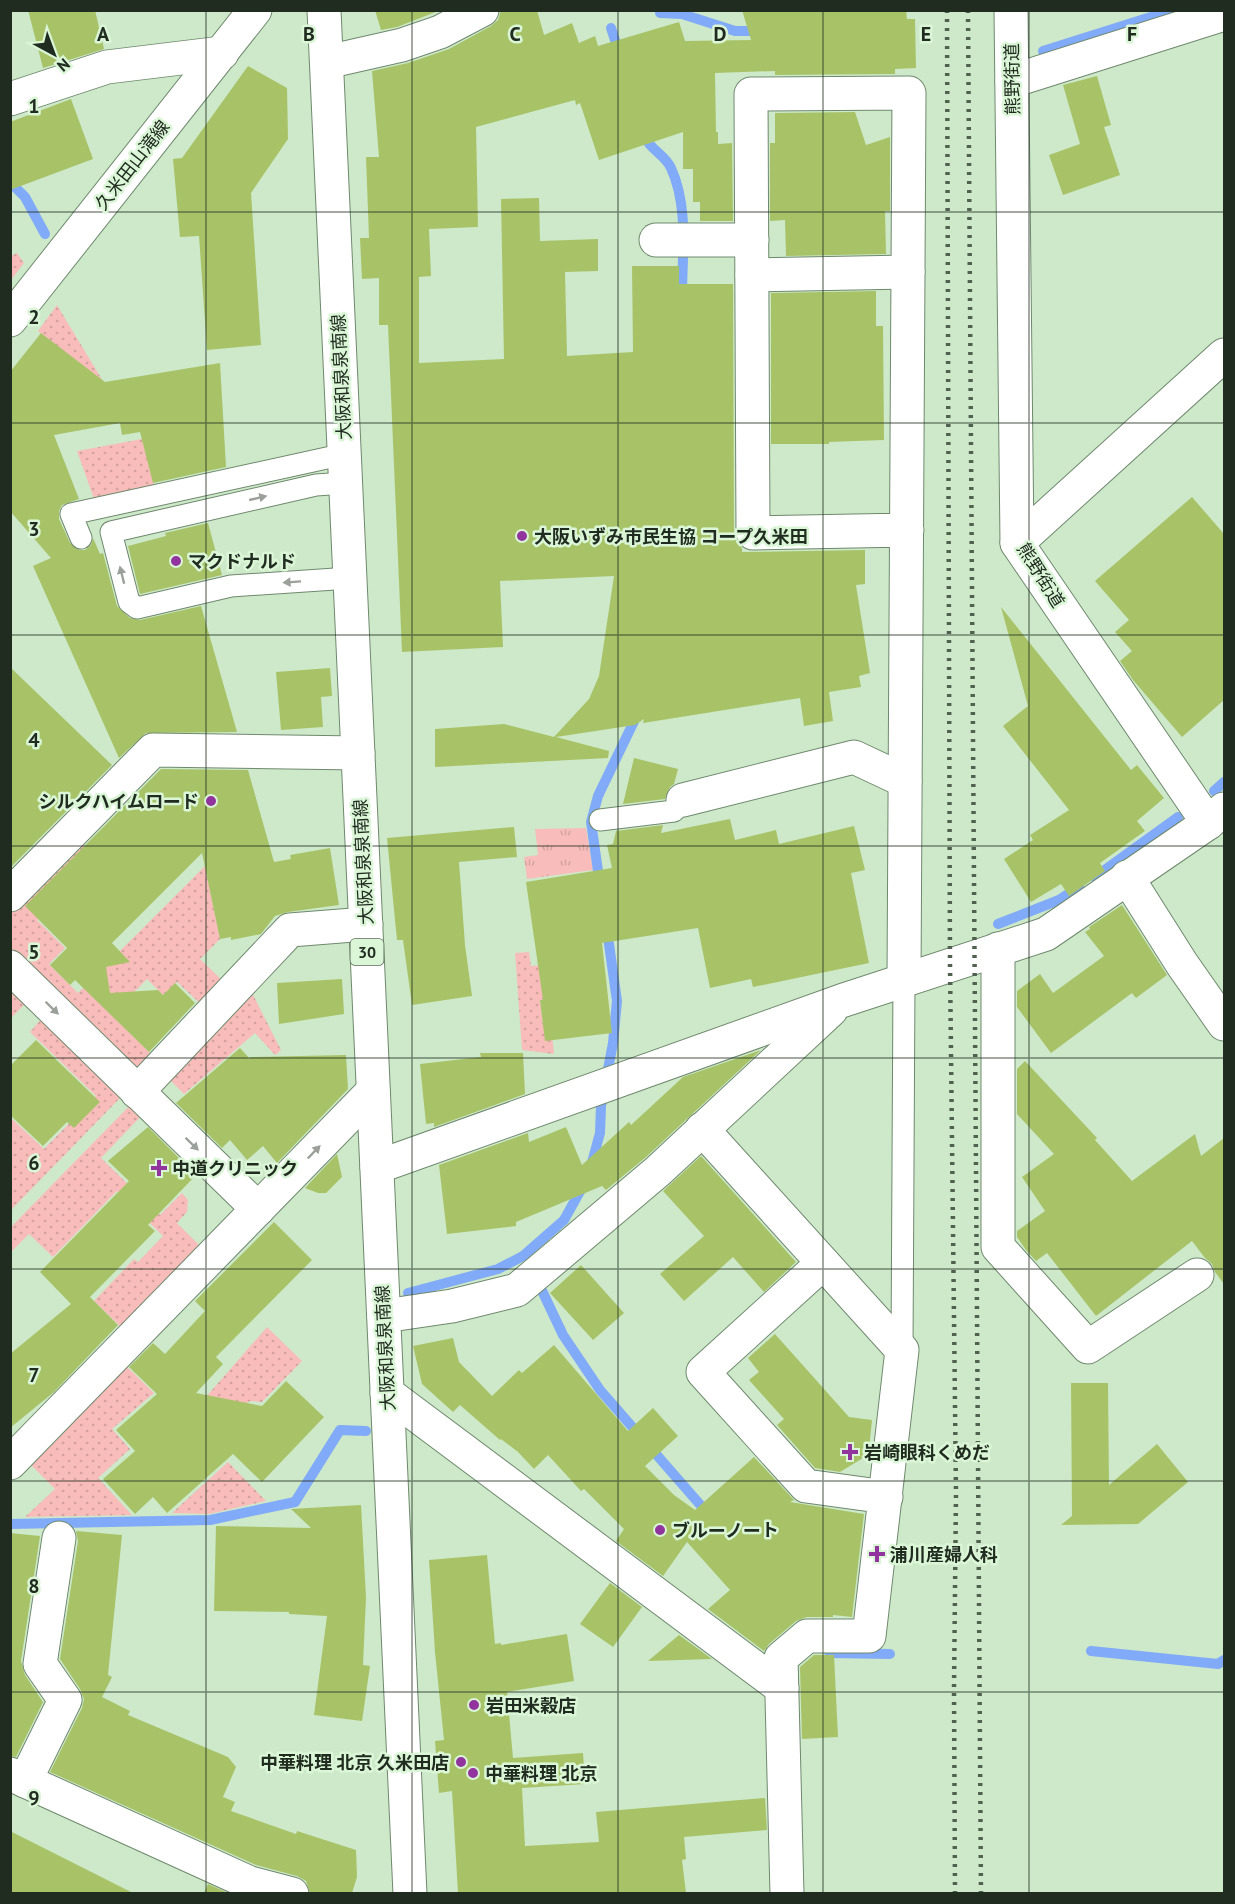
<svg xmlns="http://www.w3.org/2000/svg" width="1235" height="1904" font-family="'PT Sans','Noto Sans JP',sans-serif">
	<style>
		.grass { fill: url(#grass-tufts) }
		.garden { fill: url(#garden-dots) }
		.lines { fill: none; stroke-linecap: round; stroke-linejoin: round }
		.stream { stroke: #81aaf8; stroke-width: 10 }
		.building { fill: #a8c367 }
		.service-casing { stroke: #6f896d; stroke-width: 23 }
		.minor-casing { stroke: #6f896d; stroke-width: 35 }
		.tertiary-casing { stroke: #6f896d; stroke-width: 35 }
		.primary-casing { stroke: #6f896d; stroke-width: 35 }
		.service { stroke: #fff; stroke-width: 21 }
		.minor { stroke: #fff; stroke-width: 33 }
		.tertiary { stroke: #fff; stroke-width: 33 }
		.primary { stroke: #fff; stroke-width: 33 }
		.rail { stroke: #51614f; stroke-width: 4.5; stroke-dasharray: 3 6; stroke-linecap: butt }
		.oneway { fill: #9ba09b }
		.grid { fill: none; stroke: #212c20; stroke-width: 1.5; stroke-opacity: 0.55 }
		.poi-dot { fill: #92349e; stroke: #daf6d7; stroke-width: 2 }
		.labels { text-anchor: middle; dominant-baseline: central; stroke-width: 5; stroke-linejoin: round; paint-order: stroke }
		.shield { fill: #daf6d7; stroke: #586957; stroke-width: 1.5 }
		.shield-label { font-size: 16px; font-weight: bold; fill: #212c20 }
		.street-label { font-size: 18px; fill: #212c20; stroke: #daf6d7 }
		.poi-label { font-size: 18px; font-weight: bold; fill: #212c20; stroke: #daf6d7; text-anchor: start }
		.grid-label { font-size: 20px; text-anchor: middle; font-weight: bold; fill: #212c20; stroke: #daf6d7; stroke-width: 5; stroke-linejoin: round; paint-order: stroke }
	</style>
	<defs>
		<pattern id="grass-tufts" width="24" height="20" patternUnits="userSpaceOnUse" patternTransform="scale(1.5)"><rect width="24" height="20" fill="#f8bdba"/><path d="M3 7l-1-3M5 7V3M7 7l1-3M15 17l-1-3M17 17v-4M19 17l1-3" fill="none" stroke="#d4a3a0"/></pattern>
		<pattern id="garden-dots" width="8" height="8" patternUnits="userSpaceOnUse" patternTransform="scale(1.5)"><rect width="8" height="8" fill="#f8bdba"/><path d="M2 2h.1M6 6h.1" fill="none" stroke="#d4a3a0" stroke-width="1.8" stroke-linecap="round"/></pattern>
	</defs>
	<rect width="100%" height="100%" fill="#cde9ca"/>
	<polygon class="grass" points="586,828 593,870 527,879 524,857 538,855 535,829"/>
	<g class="garden">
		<polygon points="17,253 24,263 11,280 11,256"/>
		<polygon points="57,305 104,383 38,331"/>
		<polygon points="142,439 154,486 94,499 77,451"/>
		<polygon points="80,841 98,860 37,920 65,948 49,964 78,993 205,866 220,939 200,959 227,985 205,1008 177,982 163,995 147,979 112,1015 157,1060 137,1080 11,955 10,913"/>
		<polygon points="529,952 531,966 544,965 548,999 540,1000 543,1024 551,1024 554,1054 522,1050 515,953"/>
		<polygon points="10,984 28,1001 11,1018 10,1018"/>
		<polygon points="249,987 281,1050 275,1055 255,1033 184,1094 164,1074"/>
		<polygon points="43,1017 123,1095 11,1210 10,1117 44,1149 96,1096 30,1032"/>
		<polygon points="134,1101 146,1111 101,1158 160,1215 182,1193 188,1200 187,1212 177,1223 203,1249 124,1330 94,1301 134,1259 138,1262 163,1236 117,1191 53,1257 29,1234 11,1252 10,1228"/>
		<polygon points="267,1327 302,1361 262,1402 250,1401 238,1409 185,1421"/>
		<polygon points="122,1362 154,1393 112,1429 130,1449 98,1478 132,1515 25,1517 55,1489 27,1461"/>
		<polygon points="228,1462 266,1501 209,1514 172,1513"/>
	</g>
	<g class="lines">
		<g class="stream">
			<polyline points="660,13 682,14 735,31 762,31"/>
			<polyline points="611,28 620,55"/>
			<polyline points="1043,51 1173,10"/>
			<path d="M643,133C649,150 665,154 671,168C689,207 682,255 682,297"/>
			<polyline points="10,182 25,197 45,234"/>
			<polyline points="1214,791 1224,782"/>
			<polyline points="1095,877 1178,817"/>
			<polyline points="600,885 591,822 598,796 638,713"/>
			<polyline points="998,924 1059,900 1079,887"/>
			<polyline points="591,1166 600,1133 601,1106 613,1043 617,1001 607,930"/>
			<polyline points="536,1278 563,1335 600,1390 710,1516"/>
			<polyline points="408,1293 498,1269 523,1256 564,1220 583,1186"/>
			<polyline points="10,1524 210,1520 295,1502 340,1430 366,1431"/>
			<polyline points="821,1642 830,1653 890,1654"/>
			<polyline points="1091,1651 1218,1664 1224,1660"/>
		</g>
	</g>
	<g class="building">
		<polygon points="28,10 95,10 104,49 43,68"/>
		<polygon points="375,10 441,10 397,27 381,30"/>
		<polygon points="501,10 537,10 544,35 572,23 579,43 595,36 598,46 679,22 685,41 751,40 742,10 906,10 907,19 915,19 916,68 895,69 895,74 775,75 775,71 715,73 716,132 718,132 718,144 732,143 733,221 700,221 700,202 693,202 693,169 683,169 683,132 599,160 580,103 576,105 575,100 476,127 478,227 429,229 431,276 419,277 419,363 504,359 501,199 539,198 540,241 598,239 598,271 565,272 567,356 633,352 632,266 679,266 679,284 733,284 734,533 737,542 742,548 742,552 865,550 865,584 856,585 870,673 859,676 861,687 829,692 833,721 804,726 800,698 643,723 644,719 635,725 556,737 609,751 608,758 435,767 435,729 504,724 554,737 589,699 599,676 614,576 500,581 503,647 402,652 388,325 379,325 379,278 362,279 360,238 369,238 366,157 379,157 372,71 408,63 449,49 491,26 498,20"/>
		<polygon points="248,66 287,88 288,139 251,193 261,345 207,350 199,236 180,237 173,159 182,158"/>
		<polygon points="1097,76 1111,125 1104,127 1120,175 1063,195 1049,155 1080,144 1063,85"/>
		<polygon points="71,99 93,159 10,190 10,122"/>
		<polygon points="855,112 866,145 890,137 890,211 885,211 886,254 786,256 785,220 770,221 770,143 775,143 775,113"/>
		<polygon points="876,291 876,326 883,326 884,440 829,442 829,444 771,444 771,293"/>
		<polygon points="41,333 105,382 220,363 226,467 153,483 140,432 122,435 120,423 54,435 79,499 62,505 59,511 59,519 70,543 79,550 85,550 91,545 93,538 100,554 103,553 117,606 130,618 140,620 201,606 237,732 146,733 119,758 33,566 51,558 10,511 10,372"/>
		<polygon points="1192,497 1224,534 1224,700 1182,737 1133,680 1120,661 1132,651 1115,632 1129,620 1095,581"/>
		<polygon points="208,523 222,575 140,594 128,546 166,536 165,533"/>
		<polygon points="1001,607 1131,770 1137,765 1164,798 1137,821 1145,831 1100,863 1105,871 1069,896 1061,884 1031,902 1004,859 1033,840 1030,835 1069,810 1003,726 1028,706"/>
		<polygon points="10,667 112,765 10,868"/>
		<polygon points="330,668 332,696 321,697 323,727 281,730 276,672"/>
		<polygon points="634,758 678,769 674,784 670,787 665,799 623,804"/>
		<polygon points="161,769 248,770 274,862 291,859 290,855 330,848 339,905 288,912 275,916 261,934 231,940 231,937 220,939 202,853 112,943 130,962 106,967 110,993 158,990 163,995 175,983 195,1003 149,1052 75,980 70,985 50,965 67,948 25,906"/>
		<polygon points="730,819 735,840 776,830 779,844 854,826 865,870 851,873 869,963 753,987 751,979 710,988 698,928 602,943 612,1033 545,1041 540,1000 543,1000 526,882 612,868 607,845 613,844 616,831 663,825 661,833"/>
		<polygon points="514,827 517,857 459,862 465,945 472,996 412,1005 403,940 397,940 387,838"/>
		<polygon points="1122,905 1167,975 1136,998 1132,993 1051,1053 1017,1007 1017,991 1040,974 1053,993 1104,956 1085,932 1090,929 1089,927"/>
		<polygon points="342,979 344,1014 279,1024 277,983"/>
		<polygon points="36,1040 100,1102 74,1128 67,1122 43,1146 10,1115 10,1066"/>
		<polygon points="240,1048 250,1059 250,1057 346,1055 348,1089 277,1163 263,1146 247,1160 230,1140 222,1148 176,1103"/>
		<polygon points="761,1050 646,1157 606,1190 602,1186 516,1222 516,1226 447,1234 439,1165 528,1133 529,1142 566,1127 582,1165 629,1122 631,1125 683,1077"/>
		<polygon points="480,1053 523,1053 525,1094 434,1127 434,1123 426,1124 420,1064 481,1057"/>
		<polygon points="1025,1061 1097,1138 1095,1140 1132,1181 1195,1134 1201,1156 1224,1138 1224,1284 1215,1272 1212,1264 1205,1258 1192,1241 1096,1316 1047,1253 1036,1261 1026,1250 1017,1237 1017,1231 1045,1211 1022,1177 1054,1154 1017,1114 1017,1069"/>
		<polygon points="148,1127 196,1175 148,1225 155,1231 90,1297 118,1325 54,1392 10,1428 10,1354 71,1304 40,1272 129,1181 108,1161"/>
		<polygon points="337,1154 342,1177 326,1193 318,1193 305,1188"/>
		<polygon points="701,1156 796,1262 764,1292 733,1257 684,1301 660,1274 704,1236 663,1191"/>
		<polygon points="274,1222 312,1260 216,1357 223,1364 196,1393 262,1406 286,1381 324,1417 262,1482 233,1454 167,1513 153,1497 135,1514 103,1479 135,1451 116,1430 157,1394 129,1367 153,1343 165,1354 205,1311 195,1301"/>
		<polygon points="581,1265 624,1313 593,1340 550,1293"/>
		<polygon points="775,1334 849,1417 872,1420 869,1449 863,1458 840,1472 815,1468 777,1425 784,1419 749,1380 759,1372 748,1358"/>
		<polygon points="453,1338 459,1362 492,1396 519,1370 522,1373 554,1345 628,1431 653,1408 678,1436 645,1466 674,1495 695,1510 754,1457 794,1500 790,1502 864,1514 852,1617 833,1615 833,1617 807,1617 796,1621 769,1644 764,1651 708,1609 730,1590 687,1542 663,1576 616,1541 624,1529 584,1489 581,1491 548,1455 534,1469 518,1452 501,1439 500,1440 460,1405 453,1412 422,1384 413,1346"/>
		<polygon points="1071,1383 1108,1383 1109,1485 1157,1444 1188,1482 1138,1524 1061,1525 1072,1516"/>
		<polygon points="361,1505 366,1597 363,1665 370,1666 362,1721 314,1715 327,1616 289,1614 289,1612 214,1611 216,1526 311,1528 291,1509"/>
		<polygon points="76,1531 122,1535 108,1675 112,1677 102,1697 130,1711 128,1715 228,1757 236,1767 223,1797 235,1802 231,1811 296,1834 297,1831 356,1850 357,1877 352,1893 310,1893 306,1881 297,1876 256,1865 50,1772 82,1708 84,1699 80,1689 60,1659 78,1541"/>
		<polygon points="10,1533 40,1536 21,1661 25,1675 43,1702 16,1757 10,1756"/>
		<polygon points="487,1555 495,1644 501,1643 501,1645 567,1634 574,1681 507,1692 513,1758 583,1753 585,1784 522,1788 525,1846 599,1842 596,1812 765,1798 767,1830 684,1837 686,1859 682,1860 686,1893 458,1893 452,1791 439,1793 435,1741 444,1740 435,1652 429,1560"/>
		<polygon points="610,1583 642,1607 613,1647 580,1624"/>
		<polygon points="679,1635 712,1659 648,1661"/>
		<polygon points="814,1655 834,1655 838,1737 802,1739 800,1667"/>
		<polygon points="10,1831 133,1893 10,1893"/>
		<polygon points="208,1884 228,1893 204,1893"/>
	</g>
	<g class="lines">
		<g class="service-casing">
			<g id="service">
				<polyline points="345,483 316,485 111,532 129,602 137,608 231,586 350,578"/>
				<polyline points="81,538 71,514 345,454"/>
				<polyline points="600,820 674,811 683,800"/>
				<polyline points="902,1350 904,980"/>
			</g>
		</g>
		<g class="minor-casing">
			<g id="minor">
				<polyline points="1011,10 1017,543 1208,823"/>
				<polyline points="327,62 402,45 440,32 482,10"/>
				<polyline points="1012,81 1224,14"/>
				<polyline points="10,99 107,67 222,53"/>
				<polyline points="656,240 752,240"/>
				<polyline points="752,275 908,272"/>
				<polyline points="1017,543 1224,355"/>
				<polyline points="683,800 854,757 905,781"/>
				<polyline points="1127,877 1182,964 1224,1024"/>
				<polyline points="10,895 153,750 358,753"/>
				<polyline points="998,949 998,1247 1088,1347 1197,1275"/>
				<polyline points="10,967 258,1209"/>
				<polyline points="904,980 909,93 751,94 753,533 907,530"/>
				<polyline points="137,1092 290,930 366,924"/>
				<polyline points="702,1129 902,1350 869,1636 807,1636 781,1658 787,1894"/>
				<polyline points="377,1167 841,1001 1046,934 1208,823 1224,809"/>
				<polyline points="823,1263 703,1372 806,1486 886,1497"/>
				<polyline points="384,1316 452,1306 517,1290 658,1171 831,1010"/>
				<polyline points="387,1393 782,1688"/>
				<polyline points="10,1463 373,1091"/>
				<polyline points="10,1774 250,1883 292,1894"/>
				<polyline points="25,1781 65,1700 40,1664 59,1538"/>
			</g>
		</g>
		<g class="tertiary-casing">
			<polyline id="tertiary" points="10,320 255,10"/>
		</g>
		<g class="primary-casing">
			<polyline id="primary" points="324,10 410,1894"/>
		</g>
		<use href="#service" class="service"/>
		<use href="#minor" class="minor"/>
		<use href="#tertiary" class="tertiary"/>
		<use href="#primary" class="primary"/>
		<g class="rail">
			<polyline points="947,10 950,964 956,1493 954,1689 955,1894"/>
			<polyline points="968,10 981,1894"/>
		</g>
	</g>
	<defs><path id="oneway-solid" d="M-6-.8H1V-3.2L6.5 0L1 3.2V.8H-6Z" transform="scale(1.5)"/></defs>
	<g class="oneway">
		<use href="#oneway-solid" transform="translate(258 498) rotate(-13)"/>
		<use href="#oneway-solid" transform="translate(122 575) rotate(-104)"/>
		<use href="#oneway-solid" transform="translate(292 582) rotate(176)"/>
		<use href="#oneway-solid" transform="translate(52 1008) rotate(44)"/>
		<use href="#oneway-solid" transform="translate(192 1144) rotate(44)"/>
		<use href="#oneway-solid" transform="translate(314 1152) rotate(-46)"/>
	</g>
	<path class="grid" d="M206,10V1894M412,10V1894M618,10V1894M823,10V1894M1029,10V1894M10,212H1224M10,423H1224M10,635H1224M10,846H1224M10,1058H1224M10,1269H1224M10,1481H1224M10,1692H1224"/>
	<g class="poi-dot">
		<circle cx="522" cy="536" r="6"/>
		<circle cx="176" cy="561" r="6"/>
		<circle cx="211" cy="801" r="6"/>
		<path d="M156 1159h6v6h6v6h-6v6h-6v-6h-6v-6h6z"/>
		<path d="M847 1443h6v6h6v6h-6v6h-6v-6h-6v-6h6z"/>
		<circle cx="660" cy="1530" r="6"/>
		<path d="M874 1545h6v6h6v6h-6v6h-6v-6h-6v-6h6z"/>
		<circle cx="474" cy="1705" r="6"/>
		<circle cx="461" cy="1762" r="6"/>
		<circle cx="473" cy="1773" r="6"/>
	</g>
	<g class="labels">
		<rect class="shield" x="350.5" y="939" width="33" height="26" rx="4.5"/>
		<g class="shield-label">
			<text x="367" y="952">30</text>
		</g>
		<g class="street-label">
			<text transform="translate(1012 79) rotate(-91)">熊野街道</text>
			<text transform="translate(132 165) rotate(-52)">久米田山滝線</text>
			<text transform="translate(341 377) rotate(-93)">大阪和泉泉南線</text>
			<text transform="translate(1041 575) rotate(58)">熊野街道</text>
			<text transform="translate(363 862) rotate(-93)">大阪和泉泉南線</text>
			<text transform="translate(385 1348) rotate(-93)">大阪和泉泉南線</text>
		</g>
		<g class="poi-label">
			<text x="534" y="536">大阪いずみ市民生協 コープ久米田</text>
			<text x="188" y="561">マクドナルド</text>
			<text x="199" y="801" text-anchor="end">シルクハイムロード</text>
			<text x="172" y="1168">中道クリニック</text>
			<text x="864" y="1452">岩崎眼科くめだ</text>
			<text x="672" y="1530">ブルーノート</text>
			<text x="890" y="1554">浦川産婦人科</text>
			<text x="486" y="1705">岩田米穀店</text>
			<text x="449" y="1762" text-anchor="end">中華料理 北京 久米田店</text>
			<text x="485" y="1773">中華料理 北京</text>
		</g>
	</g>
	<g class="grid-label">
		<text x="103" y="41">A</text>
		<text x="309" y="41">B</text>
		<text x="515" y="41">C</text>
		<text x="720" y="41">D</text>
		<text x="926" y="41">E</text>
		<text x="1132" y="41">F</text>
		<text x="34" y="113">1</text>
		<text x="34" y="324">2</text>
		<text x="34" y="536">3</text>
		<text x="34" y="747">4</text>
		<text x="34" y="959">5</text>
		<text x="34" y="1170">6</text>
		<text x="34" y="1382">7</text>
		<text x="34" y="1593">8</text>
		<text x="34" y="1805">9</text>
	</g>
	<rect width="1235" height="1904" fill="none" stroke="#212c20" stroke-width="24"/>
	<g transform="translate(54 54) rotate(139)" stroke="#daf6d7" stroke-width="4.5" paint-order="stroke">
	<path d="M0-4.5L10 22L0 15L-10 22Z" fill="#212c20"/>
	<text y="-9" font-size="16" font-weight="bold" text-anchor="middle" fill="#212c20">N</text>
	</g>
</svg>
